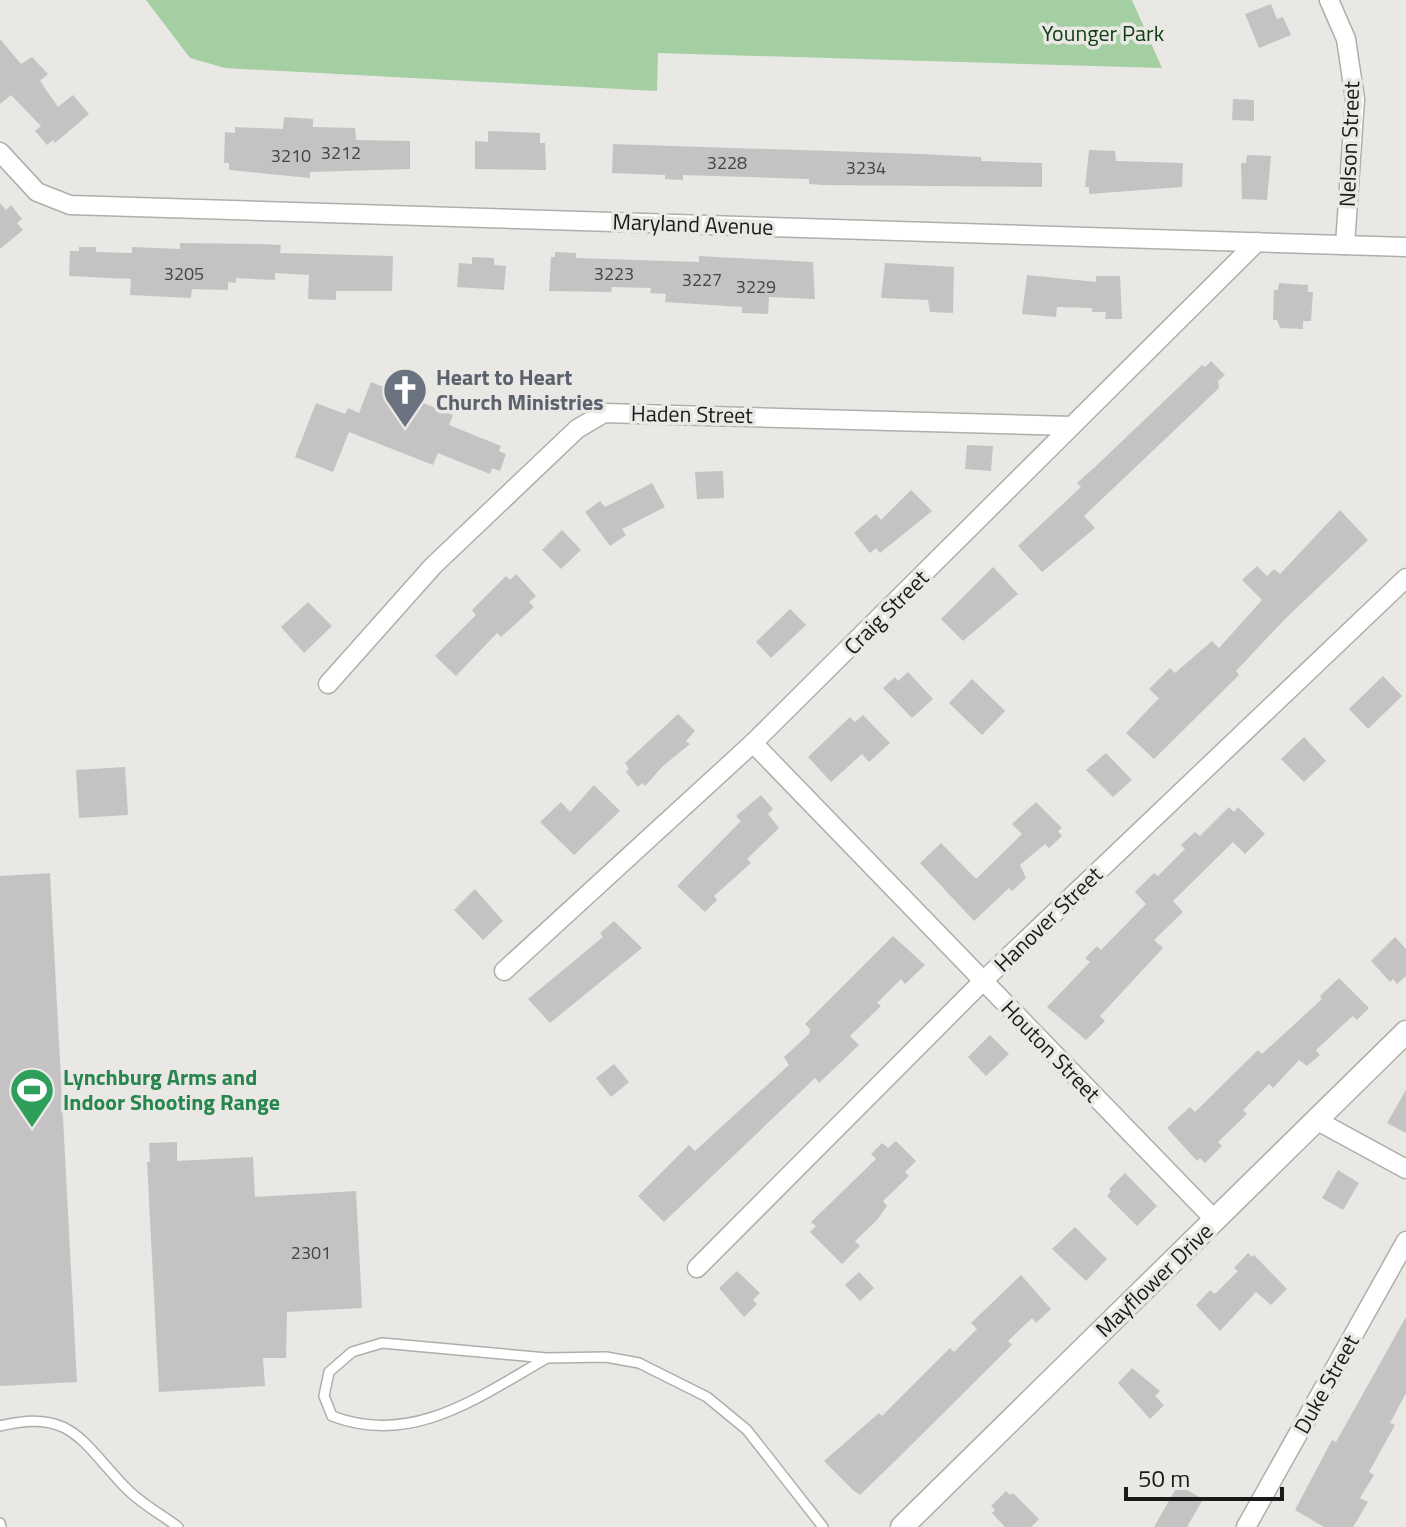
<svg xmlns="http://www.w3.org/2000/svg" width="1406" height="1527" font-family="'Titillium Web',sans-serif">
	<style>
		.green { fill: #a4cfa3 }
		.building { fill: #c5c2c4 }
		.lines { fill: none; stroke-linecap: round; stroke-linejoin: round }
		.service-casing { stroke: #afaeab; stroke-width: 12 }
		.minor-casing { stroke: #afaeab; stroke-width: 21 }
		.tertiary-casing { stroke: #afaeab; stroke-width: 25 }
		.service { stroke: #fff; stroke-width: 9 }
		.minor { stroke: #fff; stroke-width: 18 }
		.tertiary { stroke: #fff; stroke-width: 22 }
		.labels { text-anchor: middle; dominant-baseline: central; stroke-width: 7; stroke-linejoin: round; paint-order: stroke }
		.number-label { font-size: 18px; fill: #464444 }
		.park-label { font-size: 22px; fill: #0d3c10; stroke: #e9e8e5 }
		.street-label { font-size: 22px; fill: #1b1a19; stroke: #e9e8e5 }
		.worship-label { font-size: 22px; font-weight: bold; fill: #5b616d; stroke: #e9e8e5; text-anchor: start }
		.leisure-label { font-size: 22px; font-weight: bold; fill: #27864d; stroke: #e9e8e5; text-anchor: start }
	</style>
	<rect width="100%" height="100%" fill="#e9e8e5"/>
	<polygon class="green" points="146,0 1132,0 1162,68 658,53 657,91 225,68 190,58"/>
	<g class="building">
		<polygon points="1271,4 1277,19 1283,17 1291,35 1259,48 1245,14"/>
		<polygon points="0,39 21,64 32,57 48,74 40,81 58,107 73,95 89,114 55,143 53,140 47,145 35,131 41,126 11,95 0,104"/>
		<polygon points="1233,99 1254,100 1254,121 1232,120"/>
		<polygon points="284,117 313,119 313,127 355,128 356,140 410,141 410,169 310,172 310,178 229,170 229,163 224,163 225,132 235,133 235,127 283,129"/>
		<polygon points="488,131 540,133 540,143 545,143 546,170 475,169 475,141 488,142"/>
		<polygon points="613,144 921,154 981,157 981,161 1042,163 1042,187 824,185 809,184 809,179 683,175 683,180 665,179 665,175 612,173"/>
		<polygon points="1089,150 1115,151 1116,161 1183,163 1182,187 1089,194 1089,187 1085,187"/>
		<polygon points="1247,155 1271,156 1267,200 1242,199 1241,163 1246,163"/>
		<polygon points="0,203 6,210 11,205 22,219 17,223 23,230 0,249"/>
		<polygon points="180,243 261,244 281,245 280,253 393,256 392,291 336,291 336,300 308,299 309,275 275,273 275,280 236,278 236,283 228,282 228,290 192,289 191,298 130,295 131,279 69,276 70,251 79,251 79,247 96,247 96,252 132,253 132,247 180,249"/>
		<polygon points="555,252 576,253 576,258 699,262 699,256 813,262 815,299 769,297 768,314 742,313 742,307 665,302 666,294 650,293 651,288 612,287 611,292 549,291 551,257 555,257"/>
		<polygon points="472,257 494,258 494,265 506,266 504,290 457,287 459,263 472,264"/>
		<polygon points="885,263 954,267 953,313 930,312 928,300 881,298"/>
		<polygon points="1027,275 1096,282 1096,276 1120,276 1122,319 1105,319 1106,312 1092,312 1092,308 1057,307 1056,317 1022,314"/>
		<polygon points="1279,283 1308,285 1308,292 1313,292 1311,321 1303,321 1303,329 1280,328 1277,320 1273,320 1274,290 1278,290"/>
		<polygon points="1211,361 1225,375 1218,381 1219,388 1084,516 1095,528 1042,572 1018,546 1081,487 1077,483 1095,467 1202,365 1205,367"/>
		<polygon points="371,382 453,415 449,425 501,446 499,451 506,454 500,471 492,468 490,474 438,453 433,465 349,432 333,472 295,457 316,403 345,414 348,408 359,413"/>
		<polygon points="967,445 993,446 991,471 965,469"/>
		<polygon points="723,471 724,498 697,499 695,472"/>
		<polygon points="652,483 665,507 622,529 626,535 610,546 585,512 600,501 605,507"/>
		<polygon points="911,490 932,511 880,553 876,548 870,553 854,533 876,514 881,520"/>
		<polygon points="1340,510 1368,540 1284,620 1236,671 1239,675 1154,759 1126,733 1159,698 1149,689 1170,668 1175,673 1212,641 1219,648 1262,600 1242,580 1257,566 1267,576 1274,569 1280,574"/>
		<polygon points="562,530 581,550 561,569 542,550"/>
		<polygon points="993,567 1018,594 963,641 941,619"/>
		<polygon points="516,574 536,596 529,602 534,607 501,637 497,633 456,676 435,656 476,615 472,610 506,576 510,580"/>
		<polygon points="308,602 332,626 304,653 281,627"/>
		<polygon points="790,609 806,625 771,658 756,642"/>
		<polygon points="908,672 933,699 912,718 883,688 895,677 898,681"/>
		<polygon points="1383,676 1402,696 1368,729 1349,709"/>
		<polygon points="972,679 1005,711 982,735 949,703"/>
		<polygon points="678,714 695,731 686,741 690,744 663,766 645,786 642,783 638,787 626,772 629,769 625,763"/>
		<polygon points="863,715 890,743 869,762 862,754 831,782 808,757 850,717 855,722"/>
		<polygon points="1304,737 1326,761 1304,782 1281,759"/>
		<polygon points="1106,753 1132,780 1113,797 1086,770"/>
		<polygon points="125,767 128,815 79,818 76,770"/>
		<polygon points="594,785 620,811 574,855 540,822 561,802 570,812"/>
		<polygon points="761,795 773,809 768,814 779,828 747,859 751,863 714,896 717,900 705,912 677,886 741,821 736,816"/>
		<polygon points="1036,802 1062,828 1058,831 1062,836 1049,848 1045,844 1020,865 1026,878 1012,891 1009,888 974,921 920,863 941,843 976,879 1022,834 1012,824"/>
		<polygon points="1229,807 1234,812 1238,807 1265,834 1245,854 1233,842 1173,901 1183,912 1154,940 1163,948 1100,1016 1105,1021 1086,1040 1047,1007 1090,962 1085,958 1097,946 1101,950 1146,904 1135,892 1154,873 1158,876 1185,849 1181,845 1195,832 1200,836"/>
		<polygon points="50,873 77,1382 0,1386 0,876"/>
		<polygon points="475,889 503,921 483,940 454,910"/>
		<polygon points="614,921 642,948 550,1023 528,999 603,937 600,933"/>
		<polygon points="893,936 925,965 905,984 901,979 877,1003 881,1006 850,1036 859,1045 819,1083 815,1078 664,1222 638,1196 689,1145 695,1151 789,1065 784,1057 809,1034 810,1029 805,1024"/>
		<polygon points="1395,937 1406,949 1406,976 1397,984 1393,979 1390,982 1371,961"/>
		<polygon points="1339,978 1369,1008 1357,1020 1353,1016 1345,1023 1316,1050 1320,1055 1307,1066 1299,1060 1273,1088 1269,1084 1243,1110 1247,1114 1218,1142 1222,1146 1205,1163 1200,1158 1197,1161 1167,1128 1190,1107 1195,1112 1258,1050 1262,1054 1322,999 1320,996"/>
		<polygon points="990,1035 1009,1054 986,1076 968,1057"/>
		<polygon points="614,1064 629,1082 611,1097 596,1078"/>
		<polygon points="1406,1090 1406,1133 1387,1123"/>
		<polygon points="896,1141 916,1161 905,1172 909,1176 883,1201 887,1206 877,1220 855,1241 860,1246 842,1264 810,1232 816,1226 811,1222 876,1159 871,1154 882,1143 888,1148"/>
		<polygon points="177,1142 177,1161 253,1157 255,1197 356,1191 362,1308 287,1312 286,1358 263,1358 265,1386 159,1392 147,1162 150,1162 149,1143"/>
		<polygon points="1338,1170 1359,1183 1343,1210 1322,1198"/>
		<polygon points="1125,1173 1157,1206 1137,1226 1107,1196 1111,1191 1109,1189"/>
		<polygon points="1075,1227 1107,1259 1086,1281 1052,1249"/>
		<polygon points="1248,1253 1252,1257 1254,1255 1287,1289 1271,1305 1256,1292 1220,1331 1196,1305 1210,1290 1215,1294 1238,1271 1234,1268"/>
		<polygon points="737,1271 760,1293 753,1300 757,1304 744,1317 719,1288"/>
		<polygon points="859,1272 874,1288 860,1301 845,1285"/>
		<polygon points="1021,1275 1051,1309 1036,1323 1032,1318 1008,1341 1012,1345 894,1462 860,1495 854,1491 824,1461 879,1413 882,1416 950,1348 954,1352 977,1329 971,1323"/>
		<polygon points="1406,1317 1406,1393 1390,1423 1395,1425 1369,1472 1374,1475 1360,1498 1368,1502 1353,1527 1324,1527 1295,1510 1332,1440 1336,1442"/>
		<polygon points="1132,1368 1160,1391 1155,1396 1164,1405 1150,1419 1118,1383"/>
		<polygon points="1178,1485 1203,1499 1187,1527 1154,1527"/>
		<polygon points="1006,1491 1010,1495 1013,1493 1039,1519 1031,1527 1005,1527 992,1513 995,1510 991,1506"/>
	</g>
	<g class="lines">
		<g class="service-casing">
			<g id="service">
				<path d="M547,1358C480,1396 413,1447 332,1416L324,1396L329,1372L352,1352L382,1343L547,1358L606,1357L639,1363L707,1397L747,1430L823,1527"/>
				<path d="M0,1426C73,1407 83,1445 128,1490C142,1504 162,1515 178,1527"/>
				<polyline points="0,1523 1,1527"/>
			</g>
		</g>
		<g class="minor-casing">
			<g id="minor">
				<polyline points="1329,0 1346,39 1355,99 1345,245"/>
				<polyline points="0,152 37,192 70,205 1406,247"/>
				<polyline points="328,684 433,566 577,429 604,413 1072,426"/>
				<polyline points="753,743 1215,1220"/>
				<polyline points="504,971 753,743 1257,242"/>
				<polyline points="1316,1120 1406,1169"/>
				<polyline points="697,1268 983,981 1406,578"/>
				<polyline points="1246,1527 1406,1241"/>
			</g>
		</g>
		<g class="tertiary-casing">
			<polyline id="tertiary" points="902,1527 1406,1032"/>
		</g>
		<use href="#service" class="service"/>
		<use href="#minor" class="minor"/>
		<use href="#tertiary" class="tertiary"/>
	</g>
	<defs>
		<g id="church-pin" transform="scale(2.3)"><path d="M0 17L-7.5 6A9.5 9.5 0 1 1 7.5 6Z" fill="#6b7280" stroke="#e9e8e5"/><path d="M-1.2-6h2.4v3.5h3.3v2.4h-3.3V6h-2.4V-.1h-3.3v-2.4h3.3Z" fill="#fff"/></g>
		<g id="stadium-pin" transform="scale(2.3)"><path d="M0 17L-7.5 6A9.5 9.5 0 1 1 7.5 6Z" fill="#2e9e5b" stroke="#e9e8e5"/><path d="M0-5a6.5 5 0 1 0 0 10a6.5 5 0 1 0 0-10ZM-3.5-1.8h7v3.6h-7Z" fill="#fff"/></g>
	</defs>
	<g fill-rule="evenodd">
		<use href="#church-pin" x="405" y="390"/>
		<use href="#stadium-pin" x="32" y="1090"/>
	</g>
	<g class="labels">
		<g class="number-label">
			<text x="341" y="152">3212</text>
			<text x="291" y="155">3210</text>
			<text x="727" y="162">3228</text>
			<text x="866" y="167">3234</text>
			<text x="184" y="273">3205</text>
			<text x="614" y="273">3223</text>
			<text x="702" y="279">3227</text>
			<text x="756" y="286">3229</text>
			<text x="311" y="1252">2301</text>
		</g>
		<g class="park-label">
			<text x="1103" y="33">Younger Park</text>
		</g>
		<g class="street-label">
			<text transform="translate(1349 144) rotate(-88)">Nelson Street</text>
			<text transform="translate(693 224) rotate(2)">Maryland Avenue</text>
			<text transform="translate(692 414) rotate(1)">Haden Street</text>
			<text transform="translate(886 612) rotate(-45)">Craig Street</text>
			<text transform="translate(1048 919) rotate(-44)">Hanover Street</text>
			<text transform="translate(1051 1051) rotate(46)">Houton Street</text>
			<text transform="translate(1154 1280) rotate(-44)">Mayflower Drive</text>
			<text transform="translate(1326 1384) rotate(-61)">Duke Street</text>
		</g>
		<g class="worship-label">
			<text x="436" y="377">Heart to Heart<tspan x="436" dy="25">Church Ministries</tspan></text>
		</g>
		<g class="leisure-label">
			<text x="63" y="1077">Lynchburg Arms and<tspan x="63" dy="25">Indoor Shooting Range</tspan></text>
		</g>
	</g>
	<path d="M1126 1487v12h156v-12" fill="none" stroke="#1b1a19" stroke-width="4"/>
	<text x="1138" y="1487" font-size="24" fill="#1b1a19" stroke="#e9e8e5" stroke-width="6" paint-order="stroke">50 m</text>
</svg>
